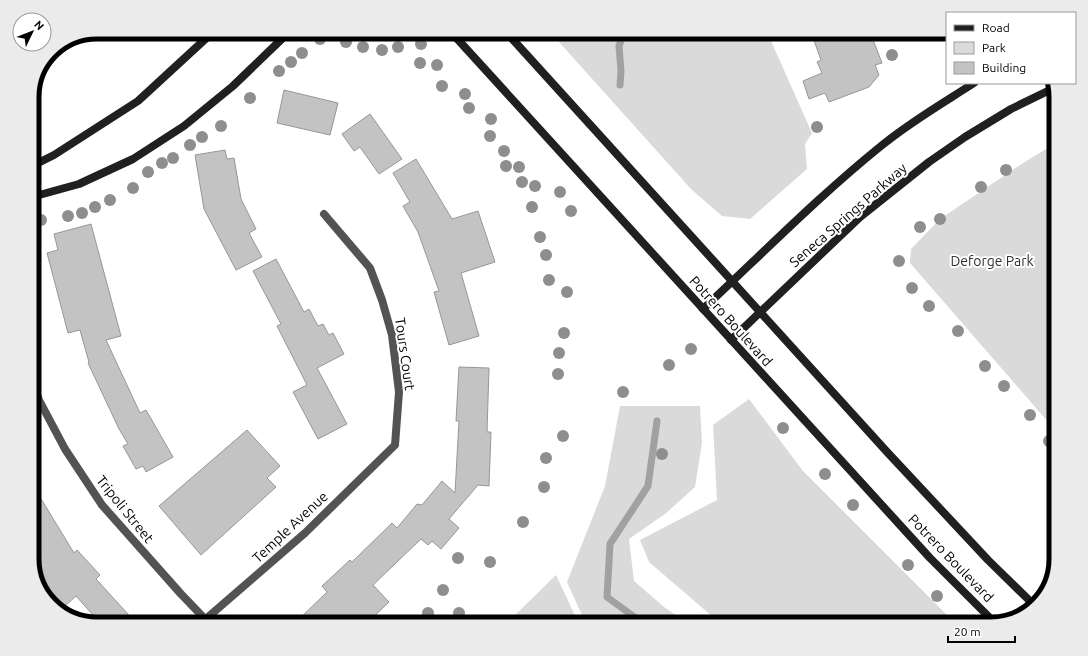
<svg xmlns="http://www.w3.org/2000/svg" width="1088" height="656" font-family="Ubuntu,sans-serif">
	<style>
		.green { fill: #dadada }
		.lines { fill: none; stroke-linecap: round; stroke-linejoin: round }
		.stream { stroke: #a1a1a1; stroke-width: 7 }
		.building { fill: #c3c3c3; stroke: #979797 }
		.street { stroke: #535353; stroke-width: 8 }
		.secondary { stroke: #202020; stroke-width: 8 }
		.tree { fill: #8e8e8e }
		.labels { text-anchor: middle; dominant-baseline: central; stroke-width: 4; stroke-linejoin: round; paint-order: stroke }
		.street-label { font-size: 14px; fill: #000; stroke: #fff }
		.park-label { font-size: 14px; fill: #313131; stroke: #fff }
		.rim { fill: none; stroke: #000; stroke-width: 5 }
	</style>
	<rect width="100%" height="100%" fill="#fff"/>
	<g class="green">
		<polygon points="550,32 767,32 812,133 805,144 807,169 750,219 722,216 691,189"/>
		<polygon points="1056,143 1056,431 910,263 911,249 940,219 1023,163"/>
		<polygon points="749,399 803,471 956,624 715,624 713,617 649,562 640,540 717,500 713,425"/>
		<polygon points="620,406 700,406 702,443 695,487 665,514 629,539 634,581 664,607 689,624 586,624 567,582 605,486"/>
		<polygon points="556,575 579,624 506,624"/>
	</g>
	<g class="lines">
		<g class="stream">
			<polyline points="620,85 621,71 619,46 624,32"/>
			<polyline points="644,624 607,597 610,544 648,486 657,421"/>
		</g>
	</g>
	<g class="building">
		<polygon points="811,32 870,32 882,63 875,65 879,75 869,87 829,102 825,93 809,99 803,81 822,73 817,62 821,60"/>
		<polygon points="284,90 338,103 330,135 277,123"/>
		<polygon points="370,114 402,159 379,174 360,147 354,151 342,134"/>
		<polygon points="225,150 227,159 234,158 241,199 256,229 249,233 262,257 236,270 204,209 195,155"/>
		<polygon points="416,159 452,219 478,211 495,262 461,273 479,336 449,345 434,292 439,291 418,232 403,206 410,202 393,173"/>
		<polygon points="91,224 121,336 106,340 140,413 146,410 173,457 146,472 143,466 136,469 123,446 128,444 119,429 88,363 89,362 80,330 68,333 47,253 58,250 54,234"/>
		<polygon points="276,259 304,312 309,309 318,326 323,324 329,335 333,333 344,354 317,368 347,424 318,439 293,392 307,385 277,326 281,324 253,271"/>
		<polygon points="459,367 489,368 487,432 491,432 489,486 478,485 449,519 459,528 441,549 432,541 428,545 421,539 373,585 389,602 366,624 294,624 327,592 322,586 350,560 352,562 392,523 397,528 417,504 422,505 442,481 455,493 459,421 456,421"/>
		<polygon points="247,430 280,466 267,478 276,487 201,555 159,506"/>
		<polygon points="32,484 74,553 77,550 100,575 96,579 137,624 101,624 76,596 65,606 35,573 32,563"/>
	</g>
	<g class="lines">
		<g class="street">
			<polyline points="32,381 39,400 65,449 102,505 181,594 205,619"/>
			<polyline points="200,624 305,533 395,445 399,392 392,335 382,300 370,268 324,214"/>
		</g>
		<g class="secondary">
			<polyline points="451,32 930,558 995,623"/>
			<polyline points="506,32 888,453 988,560 1034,605"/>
			<polyline points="32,166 54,155 138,101 213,32"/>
			<polyline points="32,197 79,184 133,159 184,126 233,86 289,32"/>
			<path d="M703,309C762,254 819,196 881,146C910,122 943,103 974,83"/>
			<polyline points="731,340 860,217 929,162 965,137 1011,109 1054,88"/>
		</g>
	</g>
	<g class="tree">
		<circle cx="320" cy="39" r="6"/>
		<circle cx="346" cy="42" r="6"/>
		<circle cx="421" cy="44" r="6"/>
		<circle cx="363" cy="47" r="6"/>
		<circle cx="398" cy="47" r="6"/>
		<circle cx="382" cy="50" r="6"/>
		<circle cx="302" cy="53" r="6"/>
		<circle cx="892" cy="55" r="6"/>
		<circle cx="291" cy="62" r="6"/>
		<circle cx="420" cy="63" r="6"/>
		<circle cx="437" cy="65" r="6"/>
		<circle cx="279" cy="71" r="6"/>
		<circle cx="442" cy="86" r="6"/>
		<circle cx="465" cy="94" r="6"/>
		<circle cx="250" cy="98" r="6"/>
		<circle cx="469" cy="108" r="6"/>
		<circle cx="491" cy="119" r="6"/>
		<circle cx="221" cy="126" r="6"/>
		<circle cx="817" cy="127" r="6"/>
		<circle cx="490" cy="136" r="6"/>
		<circle cx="202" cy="137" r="6"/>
		<circle cx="190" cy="145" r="6"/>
		<circle cx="504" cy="151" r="6"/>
		<circle cx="173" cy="158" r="6"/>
		<circle cx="162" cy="163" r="6"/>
		<circle cx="506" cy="166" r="6"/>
		<circle cx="519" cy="167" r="6"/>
		<circle cx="1006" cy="170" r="6"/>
		<circle cx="148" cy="172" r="6"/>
		<circle cx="522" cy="182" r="6"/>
		<circle cx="535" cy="186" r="6"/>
		<circle cx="981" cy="187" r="6"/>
		<circle cx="133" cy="188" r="6"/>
		<circle cx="560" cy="192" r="6"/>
		<circle cx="110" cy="200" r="6"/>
		<circle cx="95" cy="207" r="6"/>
		<circle cx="532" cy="207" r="6"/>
		<circle cx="571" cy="211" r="6"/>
		<circle cx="82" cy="213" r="6"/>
		<circle cx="68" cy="216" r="6"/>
		<circle cx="940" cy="219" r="6"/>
		<circle cx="41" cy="220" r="6"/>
		<circle cx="920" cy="227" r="6"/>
		<circle cx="540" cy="237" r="6"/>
		<circle cx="546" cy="255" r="6"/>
		<circle cx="899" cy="261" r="6"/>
		<circle cx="549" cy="280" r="6"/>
		<circle cx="912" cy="288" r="6"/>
		<circle cx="567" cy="292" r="6"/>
		<circle cx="929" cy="306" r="6"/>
		<circle cx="958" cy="331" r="6"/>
		<circle cx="564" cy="333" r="6"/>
		<circle cx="691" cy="349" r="6"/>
		<circle cx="559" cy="353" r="6"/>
		<circle cx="669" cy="365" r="6"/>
		<circle cx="985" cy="366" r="6"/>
		<circle cx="558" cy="374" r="6"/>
		<circle cx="1004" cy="386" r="6"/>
		<circle cx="623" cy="392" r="6"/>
		<circle cx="1030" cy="415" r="6"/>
		<circle cx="783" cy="428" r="6"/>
		<circle cx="563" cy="436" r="6"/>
		<circle cx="1049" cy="441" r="6"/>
		<circle cx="662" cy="454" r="6"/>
		<circle cx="546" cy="458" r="6"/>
		<circle cx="825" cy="474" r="6"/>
		<circle cx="544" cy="487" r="6"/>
		<circle cx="853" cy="505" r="6"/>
		<circle cx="523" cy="522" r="6"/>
		<circle cx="458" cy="558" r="6"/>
		<circle cx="490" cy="562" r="6"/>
		<circle cx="908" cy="565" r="6"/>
		<circle cx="443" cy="590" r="6"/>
		<circle cx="937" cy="596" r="6"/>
		<circle cx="428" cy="613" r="6"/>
		<circle cx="459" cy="613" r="6"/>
	</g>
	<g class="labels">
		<g class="street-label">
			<text transform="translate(848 215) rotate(-41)">Seneca Springs Parkway</text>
			<text transform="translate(731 321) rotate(48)">Potrero Boulevard</text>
			<text transform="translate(405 354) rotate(82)">Tours Court</text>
			<text transform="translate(125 509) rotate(51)">Tripoli Street</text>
			<text transform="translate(290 527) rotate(-43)">Temple Avenue</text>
			<text transform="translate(951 558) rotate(46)">Potrero Boulevard</text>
		</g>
		<g class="park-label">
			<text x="992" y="261">Deforge Park</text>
		</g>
	</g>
	<path d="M0 0H1088V656H0ZM97 39H991A58 58 0 0 1 1049 97V559A58 58 0 0 1 991 617H97A58 58 0 0 1 39 559V97A58 58 0 0 1 97 39Z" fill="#ebebeb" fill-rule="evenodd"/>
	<path class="rim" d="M97 39H991A58 58 0 0 1 1049 97V559A58 58 0 0 1 991 617H97A58 58 0 0 1 39 559V97A58 58 0 0 1 97 39Z"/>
	<rect x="946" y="12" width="130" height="72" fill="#ffffff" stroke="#999999"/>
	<rect x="954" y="25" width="20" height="6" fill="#202020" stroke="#999999"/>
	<text x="982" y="32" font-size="12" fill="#000000">Road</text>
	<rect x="954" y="42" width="20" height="12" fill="#dadada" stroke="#999999"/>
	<text x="982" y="52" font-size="12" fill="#000000">Park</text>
	<rect x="954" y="62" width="20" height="12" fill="#c3c3c3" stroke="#999999"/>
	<text x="982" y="72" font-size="12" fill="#000000">Building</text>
	<g transform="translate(32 32) rotate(47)"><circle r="19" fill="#ffffff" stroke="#999999"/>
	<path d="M0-3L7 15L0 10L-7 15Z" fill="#000000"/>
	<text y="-6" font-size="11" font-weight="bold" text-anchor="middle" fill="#000000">N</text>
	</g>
	<path d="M948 636v6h67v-6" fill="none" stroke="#000000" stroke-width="2"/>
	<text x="954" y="636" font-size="12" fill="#000000" stroke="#ffffff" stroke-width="3" paint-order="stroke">20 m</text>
</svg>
